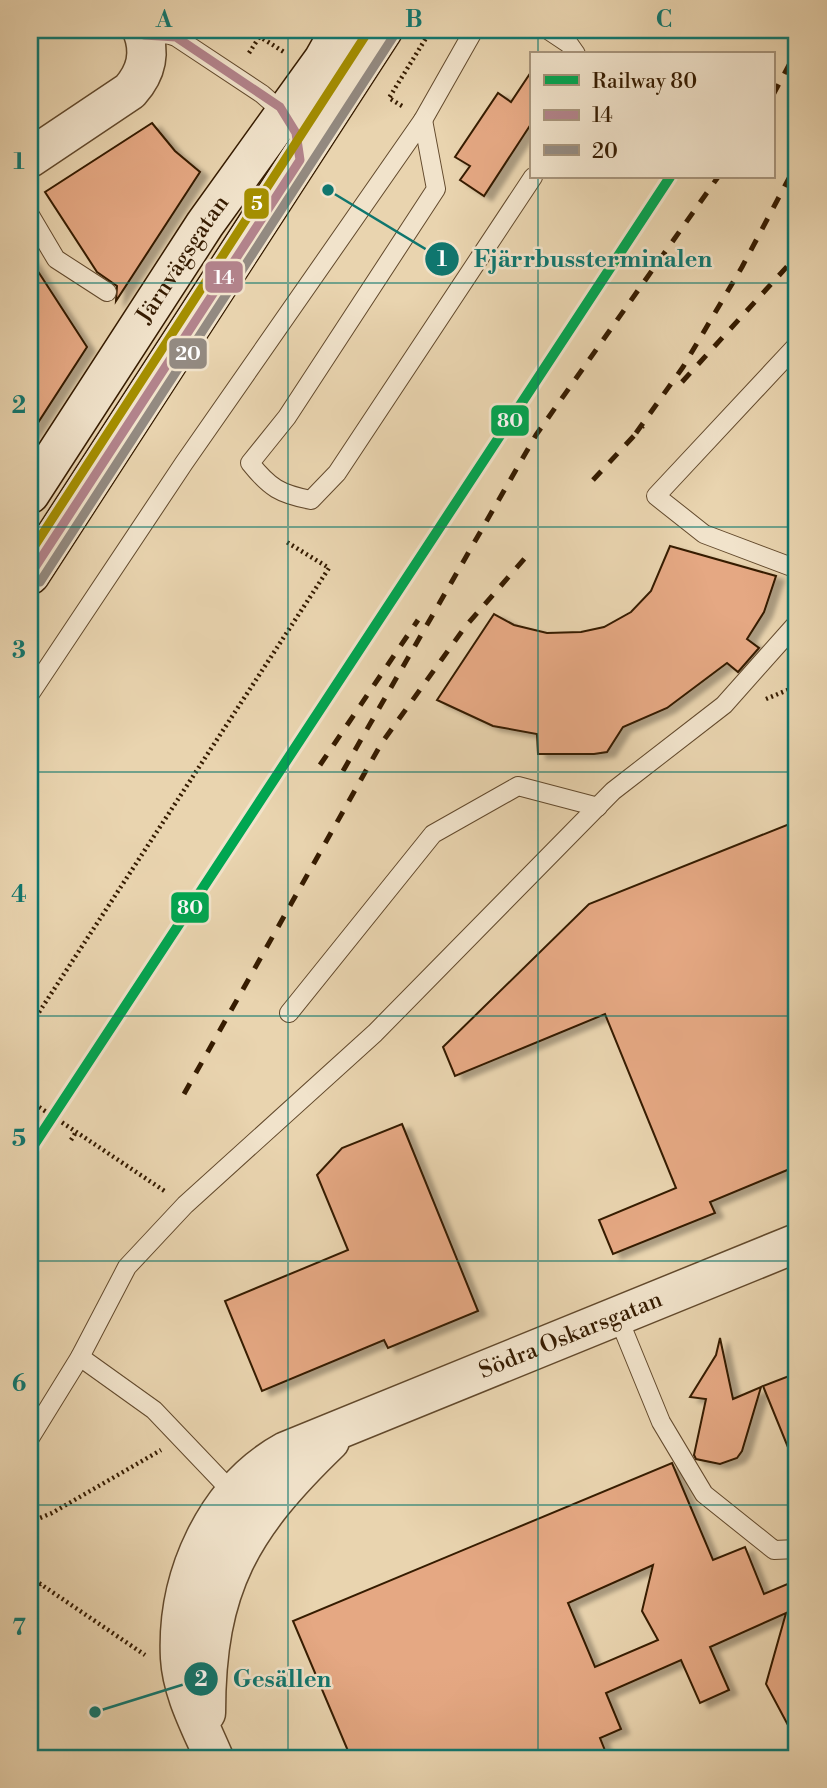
<svg xmlns="http://www.w3.org/2000/svg" width="827" height="1788" font-family="'Libre Bodoni',serif">
	<style>
		.building { fill: #e5a883; stroke: #351b00; stroke-width: 2; fill-rule: evenodd; filter: url(#shadow) }
		.lines { fill: none; stroke-linecap: round; stroke-linejoin: round }
		.service-casing { stroke: #62492c; stroke-width: 20 }
		.tertiary-casing { stroke: #62492c; stroke-width: 41 }
		.secondary-casing { stroke: #351b00; stroke-width: 41 }
		.path { stroke: #351b00; stroke-width: 4.5; stroke-dasharray: 2 3.5; stroke-linecap: butt }
		.service { stroke: #f1e3cb; stroke-width: 18 }
		.tertiary { stroke: #f1e3cb; stroke-width: 38 }
		.secondary { stroke: #f1e3cb; stroke-width: 38 }
		.rail { stroke: #351b00; stroke-width: 5; stroke-dasharray: 12 12; stroke-linecap: butt }
		.bus-1-casing { stroke: #f1e3cb; stroke-width: 14 }
		.bus-2-casing { stroke: #f1e3cb; stroke-width: 14 }
		.bus-3-casing { stroke: #f1e3cb; stroke-width: 14 }
		.bus-1 { stroke: #b2838b; stroke-width: 9 }
		.bus-2 { stroke: #938a81; stroke-width: 9 }
		.bus-3 { stroke: #a48e00; stroke-width: 9 }
		.rail-1-casing { stroke: #f1e3cb; stroke-width: 16 }
		.rail-1 { stroke: #00a651; stroke-width: 10 }
		.grid { fill: none; stroke: #0f766e; stroke-width: 2; stroke-opacity: 0.55 }
		.labels { text-anchor: middle; dominant-baseline: central; stroke-width: 5; stroke-linejoin: round; paint-order: stroke }
		.street-label { font-size: 23px; fill: #351b00; stroke: #f1e3cb }
		.leader { fill: none; stroke: #0f766e; stroke-width: 2.5 }
		.callout-dot { fill: #0f766e; stroke: #f1e3cb; stroke-width: 2.5 }
		.mark-label { font-size: 21px; text-anchor: middle; font-weight: bold; fill: #fff }
		.callout-label { font-size: 24px; text-anchor: middle; font-weight: bold; fill: #0f766e; stroke: #f1e3cb; stroke-width: 5; stroke-linejoin: round; paint-order: stroke }
		.line-badge { stroke: #f1e3cb; stroke-width: 2.5 }
		.badge-label { font-size: 19px; text-anchor: middle; font-weight: bold; fill: #fff }
		.neatline { fill: none; stroke: #0f766e; stroke-width: 2.5 }
		.grid-label { font-size: 23px; text-anchor: middle; font-weight: bold; fill: #0f766e }
	</style>
	<defs>
		<filter id="shadow"><feDropShadow dx="8" dy="4.5" stdDeviation="2" flood-color="#0004"/></filter>
	</defs>
	<rect width="100%" height="100%" fill="#e9d4af"/>
	<filter id="stains"><feTurbulence type="fractalNoise" baseFrequency=".00286" numOctaves="4"/><feColorMatrix values="0 0 0 0 .2 0 0 0 0 .09 0 0 0 0 .02 0 0 0 .5 -.17"/></filter>
	<radialGradient id="worn" r=".72"><stop offset=".6" stop-color="#630" stop-opacity="0"/><stop offset="1" stop-color="#630" stop-opacity=".3"/></radialGradient>
	<g class="building">
		<polygon points="531,72 531,124 484,196 460,180 470,166 455,157 498,93 511,102"/>
		<polygon points="152,123 175,151 200,172 116,301 117,286 97,272 45,192"/>
		<polygon points="30,259 87,347 30,435"/>
		<polygon points="670,546 776,576 764,612 747,639 759,648 738,672 727,663 667,708 623,727 607,752 594,754 538,754 537,734 493,726 437,700 494,614 514,625 547,633 581,632 604,627 631,612 651,591"/>
		<polygon points="797,821 797,1166 710,1202 715,1213 613,1254 599,1220 676,1188 605,1014 455,1076 443,1047 589,904"/>
		<polygon points="402,1124 478,1311 388,1348 384,1340 262,1391 225,1301 348,1250 317,1175 342,1148"/>
		<polygon points="720,1338 733,1399 761,1387 742,1451 737,1458 720,1464 696,1459 694,1455 706,1399 690,1397 716,1355"/>
		<polygon points="797,1373 797,1467 796,1467 763,1386"/>
		<path d="M672,1463L713,1560L745,1547L764,1594L797,1580V1742L766,1684L786,1613L710,1647L729,1690L700,1703L681,1660L606,1693L621,1729L600,1738L608,1758H351L293,1621ZM653,1565L642,1611L658,1640L595,1667L568,1603Z"/>
	</g>
	<g class="lines">
		<g class="service-casing">
			<g id="service">
				<polyline points="548,30 569,44 576,54"/>
				<polyline points="144,35 167,34 176,37 262,94 286,115"/>
				<path d="M423,120L436,189L287,417L250,463C270,488 280,494 311,500L337,473L533,177"/>
				<polyline points="30,215 56,259 107,292"/>
				<polyline points="797,345 656,496 704,534 797,569"/>
				<polyline points="30,694 184,463 423,120 474,30"/>
				<polyline points="289,1013 433,834 518,786 598,807"/>
				<polyline points="618,1317 661,1422 704,1494 774,1550 797,1549"/>
				<polyline points="80,1357 154,1410 236,1496"/>
				<polyline points="30,1438 80,1357 127,1267 185,1205 375,1033 613,791 724,705 797,623"/>
			</g>
		</g>
		<g class="tertiary-casing">
			<g id="tertiary">
				<path d="M30,158L130,91C146,73 151,53 142,30"/>
				<path d="M206,1713C206,1586 241,1527 330,1441"/>
				<path id="s1" d="M214,1758C201,1727 182,1693 180,1658C176,1577 215,1490 286,1451L797,1243"/>
			</g>
		</g>
		<g class="secondary-casing">
			<g id="secondary">
				<path id="s2" d="M30,494L205,224L323,60L340,30"/>
				<polyline points="30,575 383,30"/>
			</g>
		</g>
		<g class="path">
			<polyline points="249,30 284,52"/>
			<polyline points="249,53 260,36"/>
			<polyline points="402,106 389,98 431,30"/>
			<polyline points="766,699 797,686"/>
			<polyline points="30,1026 329,568 285,541"/>
			<polyline points="30,1101 166,1192"/>
			<polyline points="71,1140 76,1132"/>
			<polyline points="30,1522 52,1513 161,1450"/>
			<polyline points="30,1577 145,1655"/>
			<polyline points="30,1599 40,1584"/>
		</g>
		<use href="#service" class="service"/>
		<use href="#tertiary" class="tertiary"/>
		<use href="#secondary" class="secondary"/>
		<g class="rail">
			<polyline points="773,95 797,50"/>
			<polyline points="682,382 793,260"/>
			<polyline points="636,433 683,367 742,267 797,163"/>
			<polyline points="593,480 643,426"/>
			<polyline points="320,765 418,620"/>
			<polyline points="343,771 536,435 718,177"/>
			<polyline points="184,1094 381,744 465,627 525,558"/>
		</g>
		<g class="bus-1-casing">
			<polyline id="bus-1" points="30,575 300,160 296,133 280,107 176,37 144,35"/>
		</g>
		<g class="bus-2-casing">
			<polyline id="bus-2" points="40,582 393,37"/>
		</g>
		<g class="bus-3-casing">
			<polyline id="bus-3" points="30,553 369,30"/>
		</g>
		<use href="#bus-1" class="bus-1"/>
		<use href="#bus-2" class="bus-2"/>
		<use href="#bus-3" class="bus-3"/>
		<g class="rail-1-casing">
			<polyline id="rail-1" points="30,1151 670,177"/>
		</g>
		<use href="#rail-1" class="rail-1"/>
	</g>
	<path class="grid" d="M288,30V1758M538,30V54M538,177V1758M30,283H797M30,527H797M30,772H797M30,1016H797M30,1261H797M30,1505H797"/>
	<g class="labels">
		<g class="street-label">
			<text stroke="none"><textPath href="#s2" startOffset="280">Järnvägsgatan</textPath></text>
			<text stroke="none"><textPath href="#s1" startOffset="658">Södra Oskarsgatan</textPath></text>
		</g>
	</g>
	<path class="leader" d="M328 190L442 259M95 1712L201 1679"/>
	<g class="callout-dot">
		<circle cx="328" cy="190" r="7"/>
		<circle cx="95" cy="1712" r="7"/>
		<circle cx="442" cy="259" r="18"/>
		<circle cx="201" cy="1679" r="18"/>
	</g>
	<g class="mark-label">
		<text x="442" y="266">1</text>
		<text x="201" y="1686">2</text>
	</g>
	<g class="callout-label">
		<text x="593" y="267">Fjärrbussterminalen</text>
		<text x="282" y="1687">Gesällen</text>
	</g>
	<g class="line-badge">
		<rect x="243" y="187" width="27" height="33" rx="7" fill="#a48e00"/>
		<rect x="204" y="260" width="40" height="34" rx="7" fill="#b2838b"/>
		<rect x="168" y="337" width="40" height="33" rx="7" fill="#938a81"/>
		<rect x="490" y="404" width="40" height="33" rx="7" fill="#00a651"/>
		<rect x="170" y="891" width="40" height="33" rx="7" fill="#00a651"/>
	</g>
	<g class="badge-label">
		<text x="257" y="210">5</text>
		<text x="224" y="284">14</text>
		<text x="188" y="360">20</text>
		<text x="510" y="427">80</text>
		<text x="190" y="914">80</text>
	</g>
	<rect width="827" height="1788" fill="none" stroke="#e9d4af" stroke-width="77"/>
	<rect x="530" y="52" width="245" height="126" fill="#f1e3cb" stroke="#a6937a" stroke-width="2"/>
	<rect x="544" y="75" width="35" height="10" fill="#00a651" stroke="#a6937a" stroke-width="2"/>
	<text x="592" y="88" font-size="21" fill="#351b00">Railway 80</text>
	<rect x="544" y="110" width="35" height="10" fill="#b2838b" stroke="#a6937a" stroke-width="2"/>
	<text x="592" y="122" font-size="21" fill="#351b00">14</text>
	<rect x="544" y="145" width="35" height="10" fill="#938a81" stroke="#a6937a" stroke-width="2"/>
	<text x="592" y="158" font-size="21" fill="#351b00">20</text>
	<rect x="38" y="38" width="750" height="1712" class="neatline"/>
	<g class="grid-label">
		<text x="164" y="27">A</text>
		<text x="414" y="27">B</text>
		<text x="664" y="27">C</text>
		<text x="19" y="169">1</text>
		<text x="19" y="413">2</text>
		<text x="19" y="658">3</text>
		<text x="19" y="902">4</text>
		<text x="19" y="1146">5</text>
		<text x="19" y="1391">6</text>
		<text x="19" y="1635">7</text>
	</g>
	<rect width="100%" height="100%" filter="url(#stains)"/>
	<rect width="100%" height="100%" fill="url(#worn)"/>
</svg>
